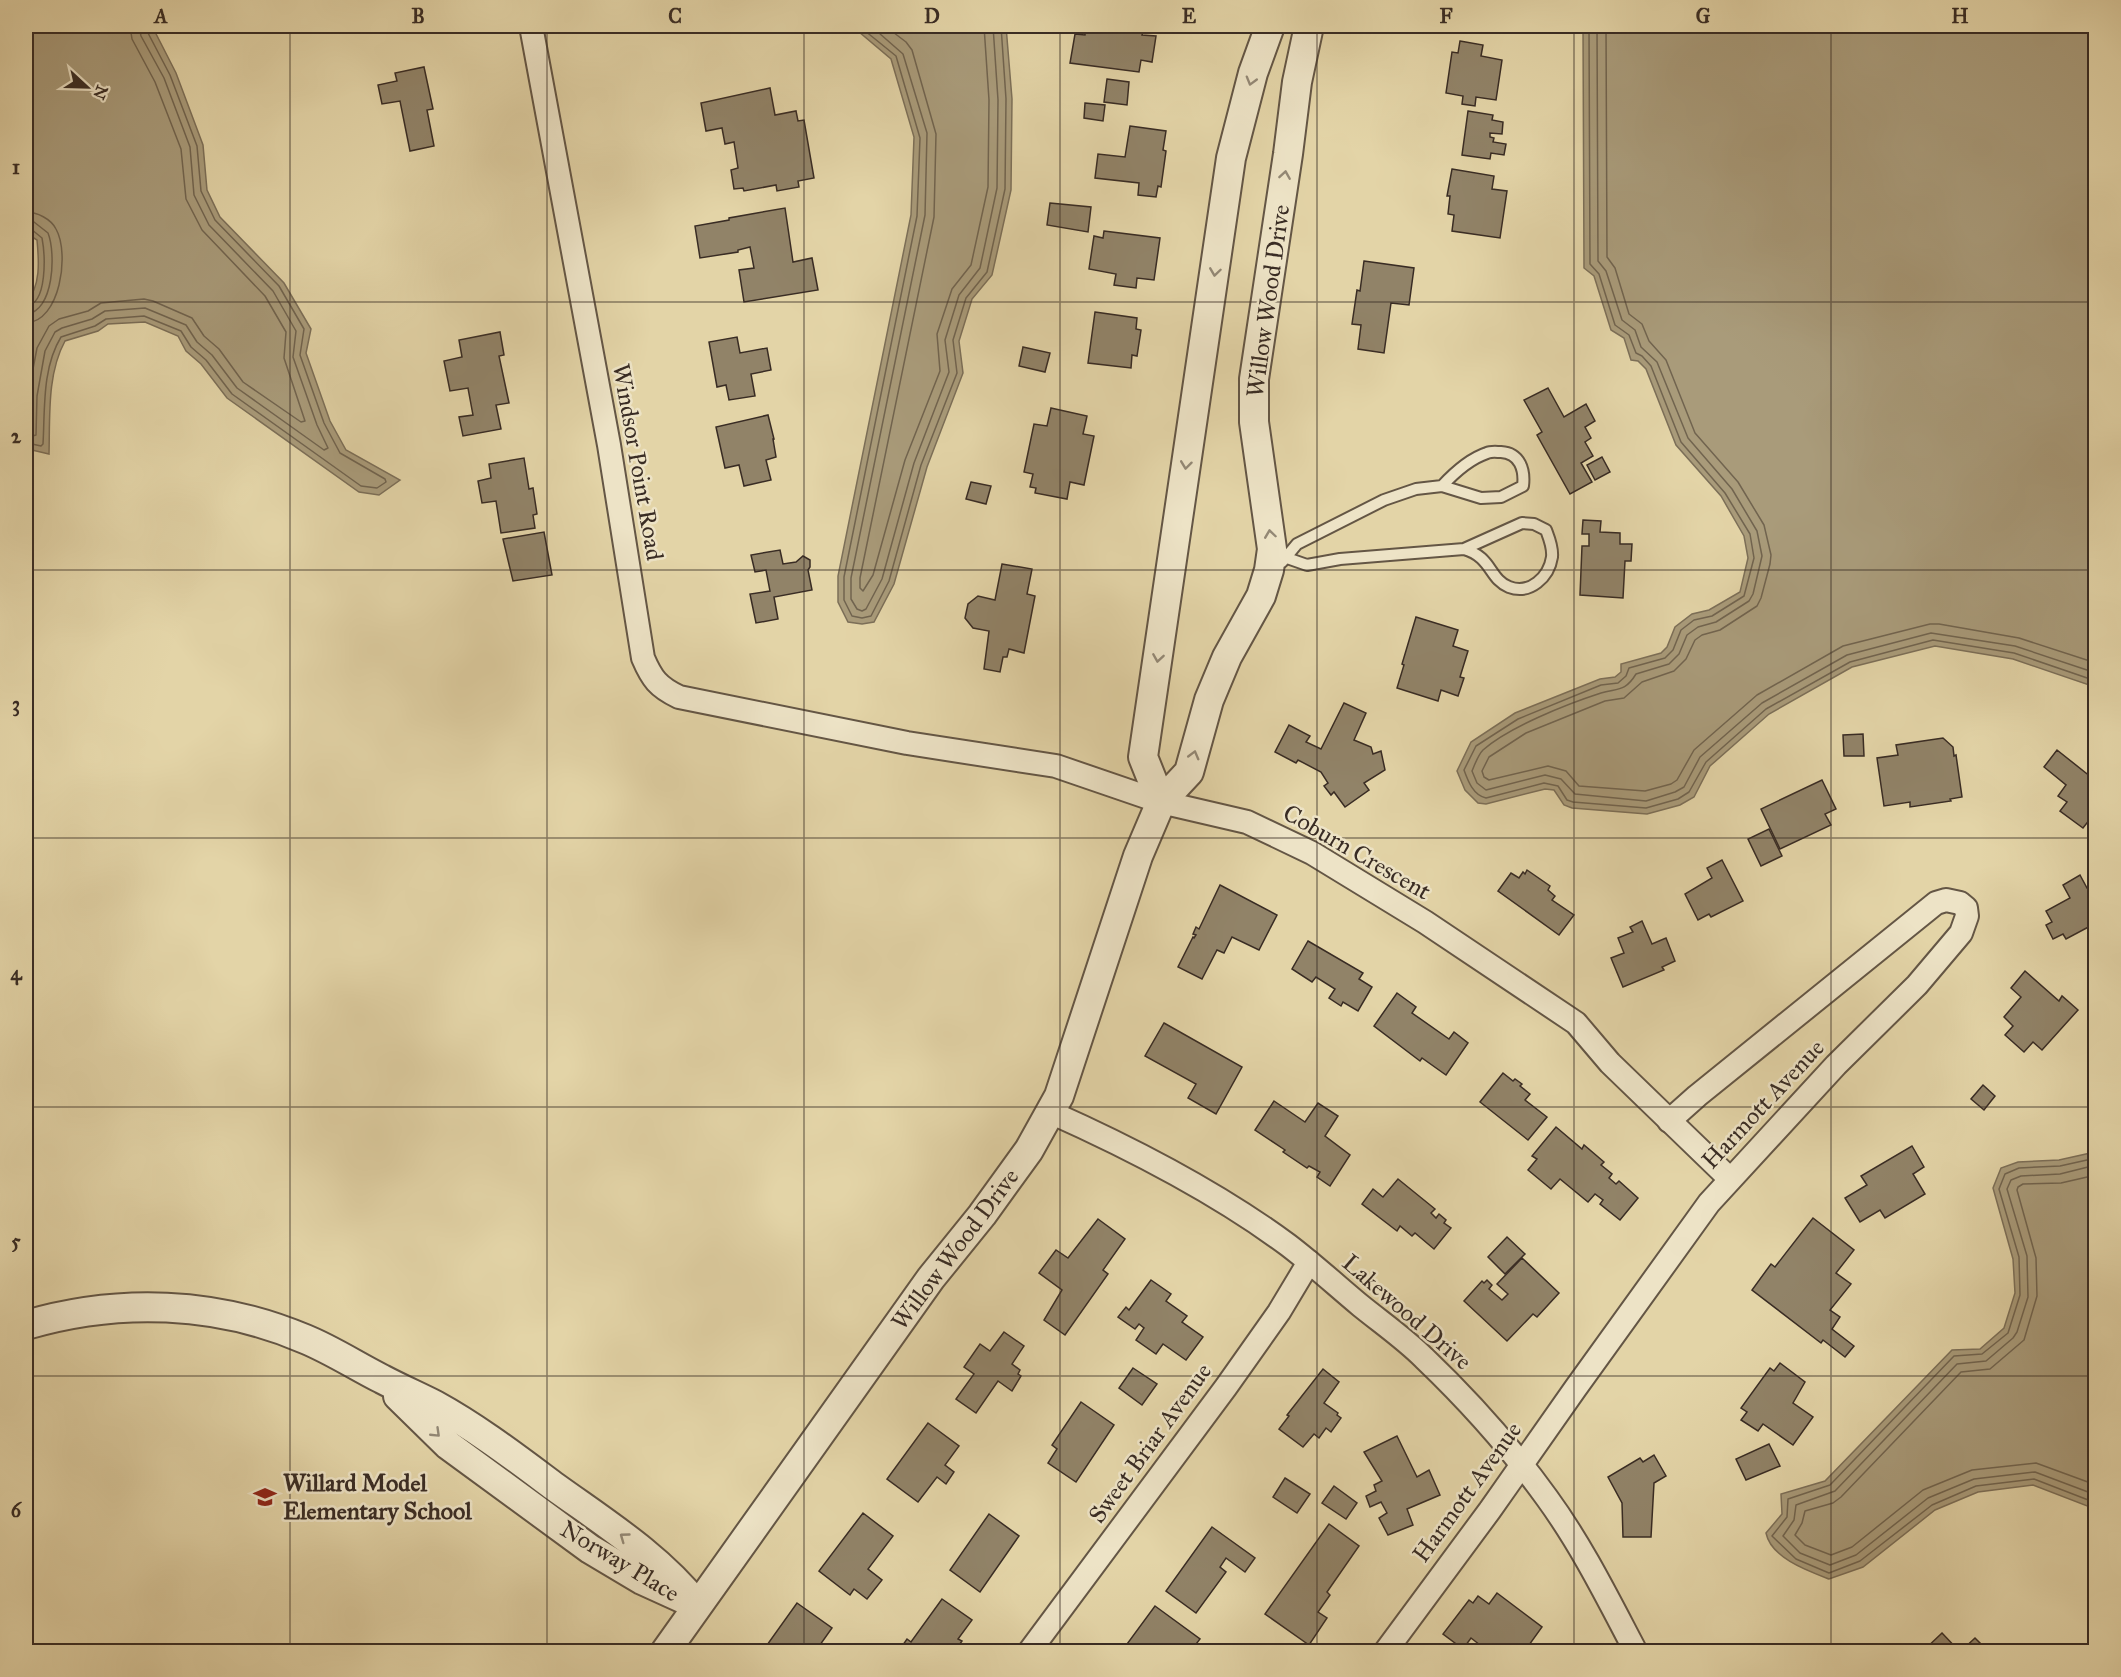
<svg xmlns="http://www.w3.org/2000/svg" width="2121" height="1677" font-family="'IM FELL Great Primer',serif">
	<style>
		.water { fill: #a99b7a; stroke: #7c6f58; stroke-width: 1.5 }
		.lines { fill: none; stroke-linecap: round; stroke-linejoin: round }
		.shore { stroke: #71644f; stroke-width: 1.5 }
		.building { fill: #918368; stroke: #392c24; stroke-width: 1.5 }
		.service-casing { stroke: #645645; stroke-width: 14 }
		.minor-casing { stroke: #645645; stroke-width: 26 }
		.tertiary-casing { stroke: #645645; stroke-width: 32 }
		.service { stroke: #ede3c6; stroke-width: 10 }
		.minor { stroke: #ede3c6; stroke-width: 22 }
		.tertiary { stroke: #ede3c6; stroke-width: 28 }
		.oneway { stroke: #938875 }
		.grid { fill: none; stroke: #392c24; stroke-width: 1.5; stroke-opacity: 0.55 }
		.labels { text-anchor: middle; dominant-baseline: central; stroke-width: 5; stroke-linejoin: round; paint-order: stroke }
		.street-label { font-size: 24px; fill: #392c24; stroke: #ede3c6 }
		.poi-label { font-size: 24px; font-weight: bold; fill: #392c24; stroke: #ede3c6; text-anchor: start }
		.neatline { fill: none; stroke: #392c24; stroke-width: 2 }
		.grid-label { font-size: 20px; text-anchor: middle; font-weight: bold; fill: #392c24 }
	</style>
	<rect width="100%" height="100%" fill="#e3d4a7"/>
	<filter id="stains"><feTurbulence type="fractalNoise" baseFrequency=".00333" numOctaves="4"/><feColorMatrix values="0 0 0 0 .2 0 0 0 0 .09 0 0 0 0 .02 0 0 0 .5 -.17"/></filter>
	<radialGradient id="worn" r=".72"><stop offset=".6" stop-color="#630" stop-opacity="0"/><stop offset="1" stop-color="#630" stop-opacity=".3"/></radialGradient>
	<g class="water">
		<path d="M26,26H152L176,73L203,145L207,190L220,217L284,283L311,329L306,353L330,421L346,450L400,480L379,495L359,492L227,398L201,364L186,351L178,336L145,322L108,324L98,331L65,341C47,374 50,417 49,454L32,450L26,453V303C41,286 39,261 37,240L26,233Z"/>
		<polygon points="852,26 1006,26 1012,99 1011,190 992,275 972,299 959,341 963,373 927,467 894,584 874,622 862,624 848,622 838,602 838,576 911,215 914,137 891,59"/>
		<polygon points="1583,26 2095,26 2095,687 2013,659 1935,646 1852,667 1769,714 1710,766 1694,797 1680,805 1647,814 1572,808 1564,805 1554,790 1545,789 1486,804 1478,803 1465,790 1457,771 1471,742 1515,713 1600,679 1615,677 1621,672 1621,664 1661,653 1667,647 1675,627 1692,614 1709,610 1740,592 1748,558 1744,536 1721,496 1676,445 1646,369 1638,361 1631,360 1624,338 1611,330 1594,276 1584,268"/>
		<path d="M2095,1152V1509L2033,1485L1978,1492L1935,1510L1863,1567L1829,1579C1808,1571 1771,1558 1766,1533L1782,1514L1781,1494L1825,1481L1952,1350L1980,1349L2004,1328L2015,1293L2013,1259L1993,1188L2001,1168L2018,1162L2059,1160Z"/>
	</g>
	<g class="lines">
		<g class="shore">
			<polyline points="859,26 896,56 920,138 917,216 844,577 844,600 852,616 862,618 871,616 889,581 921,465 957,373 953,340 966,298 987,272 1005,189 1006,99 1001,26"/>
			<polyline points="871,26 903,54 927,133 925,215 851,578 851,599 857,609 862,611 866,609 882,579 914,463 949,372 945,340 959,295 980,268 997,188 998,100 993,26"/>
			<polyline points="885,26 906,42 912,50 936,134 934,217 860,578 860,588 863,591 873,575 905,460 940,371 937,334 952,289 971,265 988,187 989,100 984,26"/>
			<path d="M1589,26L1590,264L1599,274L1615,325L1629,335L1636,353L1642,356L1651,366L1681,442L1725,493L1750,534L1754,558L1744,596L1712,616L1694,620L1681,630L1673,650L1665,658L1629,668L1626,676L1618,683L1601,685L1518,719L1476,746L1464,770C1468,781 1473,795 1486,798L1544,783L1558,786L1567,800L1573,802L1646,808L1678,799L1689,792L1706,762L1766,709L1850,662L1933,640L2014,653L2096,681"/>
			<path d="M1597,26L1598,261L1606,271L1622,320L1635,330L1641,347L1657,362L1688,438L1732,489L1757,531L1762,556L1753,594L1749,601L1716,622L1698,627L1687,635L1679,654L1669,664L1636,674C1625,692 1618,688 1601,693C1567,704 1509,727 1483,750C1478,755 1475,764 1472,771L1477,783L1486,790L1545,775L1561,779L1575,794L1646,801L1675,792L1684,787L1700,757L1762,703L1847,655L1931,633L2015,646L2096,673"/>
			<polyline points="1606,26 1607,257 1615,268 1629,314 1642,324 1649,341 1666,360 1695,433 1738,482 1764,525 1771,555 1770,564 1761,598 1757,606 1720,630 1702,635 1695,640 1686,659 1674,671 1642,682 1624,698 1605,701 1526,733 1489,757 1482,771 1484,777 1489,780 1548,766 1566,771 1579,786 1645,791 1671,784 1677,780 1694,750 1757,695 1843,646 1930,624 1939,624 2019,638 2096,663"/>
			<path d="M26,212C37,212 51,219 56,229C70,254 60,322 26,323"/>
			<path d="M26,221L34,222L48,233C56,253 54,312 26,314"/>
			<path d="M26,228L31,229L42,238C45,254 48,304 26,306"/>
			<polyline points="26,429 28,395 37,348 49,326 59,319 88,311 101,303 144,299 153,301 192,318 204,336 219,349 243,382 301,422 305,421 284,358 286,332 265,296 202,230 186,199 181,149 155,82 132,39 130,26"/>
			<polyline points="26,438 36,435 37,396 45,351 55,332 62,328 92,319 105,311 145,308 186,325 197,342 212,355 237,388 324,450 328,448 317,425 293,357 296,331 273,291 209,225 194,195 190,147 164,78 141,36 139,26"/>
			<path d="M26,446L32,444L41,446L43,444C45,409 42,368 61,337L95,326L106,319L144,316L181,331L191,347L206,360L232,394L361,486L377,488L386,482L385,479L340,453L324,423L300,355L304,329L279,286L215,220L201,191L197,146L170,75L148,33L146,26"/>
			<polyline points="2096,1158 2060,1166 2019,1168 2005,1174 1999,1189 2019,1257 2020,1295 2008,1333 1982,1354 1954,1356 1830,1485 1788,1499 1787,1517 1772,1536 1796,1559 1829,1573 1860,1561 1932,1505 1976,1486 2034,1479 2096,1503"/>
			<polyline points="2096,1165 2060,1174 2021,1176 2011,1180 2007,1189 2027,1256 2028,1297 2017,1332 2013,1338 1986,1361 1957,1364 1835,1491 1796,1505 1794,1520 1783,1536 1800,1553 1830,1565 1856,1555 1928,1498 1974,1479 2035,1472 2096,1495"/>
			<polyline points="2096,1175 2061,1183 2023,1184 2018,1187 2017,1190 2036,1258 2037,1296 2024,1340 1990,1369 1961,1372 1841,1497 1833,1503 1805,1511 1802,1523 1795,1535 1805,1545 1831,1555 1852,1547 1923,1490 1972,1470 2036,1463 2096,1485"/>
		</g>
	</g>
	<g class="building">
		<polygon points="1086,26 1144,26 1142,35 1156,36 1152,62 1141,60 1139,72 1070,63 1075,34 1085,35"/>
		<polygon points="1460,41 1483,45 1481,56 1502,60 1496,100 1476,97 1475,106 1462,104 1463,96 1446,93 1452,52 1458,53"/>
		<polygon points="424,67 433,109 427,110 434,146 410,151 400,101 382,104 378,85 397,81 395,73"/>
		<polygon points="1107,79 1129,82 1127,105 1104,102"/>
		<polygon points="770,88 775,115 796,111 798,121 804,120 814,178 798,181 799,187 777,191 776,185 744,191 743,188 734,189 731,170 738,168 734,142 725,144 722,128 706,131 701,103"/>
		<polygon points="1085,103 1105,105 1103,121 1084,118"/>
		<polygon points="1468,111 1493,115 1492,120 1503,122 1502,134 1490,133 1490,137 1494,138 1493,142 1506,144 1504,155 1491,153 1490,159 1462,155"/>
		<polygon points="1130,126 1166,131 1163,150 1166,151 1161,187 1158,186 1156,197 1138,195 1139,183 1095,178 1098,154 1125,157"/>
		<polygon points="1452,169 1494,176 1492,189 1507,191 1500,238 1452,231 1454,215 1448,214 1450,196 1447,196"/>
		<polygon points="1050,203 1091,207 1088,232 1047,225"/>
		<polygon points="785,208 793,262 812,258 818,290 744,302 739,270 754,268 750,247 738,250 738,252 700,258 695,226 729,220 729,218"/>
		<polygon points="1104,231 1160,238 1154,280 1137,278 1136,288 1114,285 1116,274 1089,269 1094,236 1103,238"/>
		<polygon points="1364,261 1414,268 1409,305 1391,303 1384,353 1358,349 1361,325 1352,324 1357,290 1360,291"/>
		<polygon points="1095,312 1137,318 1136,329 1141,330 1137,356 1132,355 1131,368 1088,363"/>
		<polygon points="500,332 504,355 499,356 509,403 496,405 501,429 463,436 459,417 473,415 468,388 450,391 444,361 462,357 459,340"/>
		<polygon points="737,337 740,353 767,348 771,370 751,374 755,396 729,400 726,385 717,387 709,342"/>
		<polygon points="1023,347 1050,353 1045,372 1019,366"/>
		<polygon points="1548,388 1564,417 1586,404 1595,421 1585,427 1591,438 1585,442 1593,456 1581,463 1592,482 1570,494 1537,435 1542,432 1524,400"/>
		<polygon points="1051,408 1087,416 1083,434 1094,436 1084,485 1070,482 1067,499 1035,493 1036,488 1030,487 1033,474 1024,472 1034,424 1047,426"/>
		<polygon points="768,415 774,439 773,439 776,457 766,460 771,480 744,486 739,465 725,468 716,427"/>
		<polygon points="1602,457 1610,472 1595,480 1587,465"/>
		<polygon points="524,458 529,489 533,488 537,514 533,515 535,528 501,533 496,501 482,503 478,481 491,478 489,464"/>
		<polygon points="971,482 991,486 986,504 966,499"/>
		<polygon points="1583,520 1601,521 1600,532 1620,533 1620,544 1632,544 1631,561 1625,561 1623,598 1580,595 1582,546 1589,546 1589,534 1582,534"/>
		<polygon points="544,532 552,575 513,581 503,539"/>
		<polygon points="780,550 783,564 796,562 803,556 810,560 810,567 808,570 812,590 774,597 778,619 756,623 750,594 770,591 766,570 755,572 751,555"/>
		<polygon points="1002,564 1032,569 1027,594 1035,596 1024,653 1009,649 1007,657 1003,657 1000,672 984,669 989,631 973,628 965,618 968,604 978,596 995,600"/>
		<polygon points="1416,617 1458,630 1453,646 1468,651 1460,677 1464,678 1458,696 1441,690 1438,701 1397,688 1404,665 1402,664"/>
		<polygon points="1344,703 1366,713 1354,740 1371,747 1373,754 1381,751 1385,770 1364,783 1369,790 1345,807 1334,792 1331,795 1324,786 1328,783 1321,772 1298,760 1296,763 1275,752 1289,725 1310,736 1306,742 1321,749"/>
		<polygon points="1863,734 1864,756 1844,756 1843,735"/>
		<polygon points="1943,738 1953,747 1954,756 1956,755 1962,797 1950,799 1951,801 1910,807 1910,802 1884,806 1877,758 1898,755 1896,745"/>
		<polygon points="2057,750 2096,781 2091,787 2096,791 2096,824 2090,819 2083,828 2060,811 2067,802 2058,796 2066,785 2044,767"/>
		<polygon points="1822,780 1836,809 1825,814 1831,825 1780,849 1761,809"/>
		<polygon points="1769,829 1782,856 1761,866 1748,839"/>
		<polygon points="1722,860 1743,901 1711,917 1709,914 1698,920 1685,894 1712,878 1707,868"/>
		<polygon points="1527,870 1550,886 1548,890 1555,896 1552,900 1574,915 1559,935 1498,891 1511,873 1519,878 1523,872 1525,874"/>
		<polygon points="2080,875 2087,888 2096,883 2096,923 2066,939 2063,934 2053,939 2046,925 2052,922 2046,911 2070,898 2063,885"/>
		<polygon points="1220,885 1277,915 1259,950 1232,937 1224,953 1217,950 1202,979 1178,967 1193,937 1194,938 1196,935 1193,934 1196,927 1199,929"/>
		<polygon points="1642,921 1652,944 1666,938 1675,961 1662,967 1664,970 1623,987 1611,958 1624,953 1618,938 1633,932 1630,927"/>
		<polygon points="1308,941 1363,973 1359,979 1372,987 1358,1011 1343,1002 1341,1006 1329,998 1335,989 1316,977 1312,982 1292,969"/>
		<polygon points="2025,971 2059,1001 2062,996 2078,1010 2042,1050 2033,1042 2024,1052 2005,1035 2013,1026 2004,1017 2021,997 2011,988"/>
		<polygon points="1397,993 1416,1007 1412,1013 1449,1039 1454,1032 1468,1043 1446,1075 1422,1058 1420,1061 1374,1026"/>
		<polygon points="1164,1023 1242,1067 1216,1114 1188,1098 1196,1084 1145,1056"/>
		<polygon points="1503,1073 1513,1081 1515,1079 1522,1084 1520,1086 1530,1094 1525,1100 1547,1117 1528,1140 1480,1102"/>
		<polygon points="1983,1085 1995,1096 1984,1110 1971,1099"/>
		<polygon points="1274,1101 1305,1122 1318,1103 1338,1116 1325,1136 1350,1155 1330,1186 1317,1177 1320,1172 1309,1166 1307,1168 1283,1152 1285,1150 1255,1130"/>
		<polygon points="1556,1127 1582,1149 1584,1145 1604,1162 1601,1165 1612,1174 1609,1178 1616,1184 1619,1181 1638,1198 1620,1220 1600,1204 1603,1200 1595,1194 1588,1202 1560,1179 1551,1189 1528,1170 1537,1159 1532,1156"/>
		<polygon points="1912,1146 1924,1167 1913,1174 1925,1194 1885,1218 1880,1210 1860,1222 1845,1198 1867,1185 1861,1176"/>
		<polygon points="1398,1179 1435,1209 1431,1213 1436,1218 1439,1214 1446,1220 1444,1223 1451,1228 1434,1249 1415,1233 1412,1236 1400,1226 1397,1231 1362,1204 1373,1189 1383,1197"/>
		<polygon points="1813,1218 1854,1250 1836,1273 1851,1284 1830,1310 1840,1317 1832,1329 1854,1346 1845,1357 1823,1340 1821,1343 1752,1290 1771,1264 1775,1267"/>
		<polygon points="1098,1219 1125,1239 1103,1270 1108,1274 1065,1335 1044,1320 1062,1290 1039,1273 1056,1250 1068,1258"/>
		<polygon points="1507,1237 1525,1254 1505,1274 1488,1257"/>
		<polygon points="1522,1258 1559,1293 1537,1317 1533,1314 1507,1341 1464,1301 1482,1281 1484,1283 1487,1280 1492,1285 1489,1289 1502,1300 1508,1294 1497,1284"/>
		<polygon points="1151,1280 1171,1294 1166,1301 1187,1316 1182,1322 1203,1337 1186,1360 1163,1344 1156,1354 1136,1340 1144,1328 1139,1324 1135,1329 1118,1317 1126,1307 1129,1310"/>
		<polygon points="1004,1332 1024,1346 1012,1364 1020,1370 1018,1374 1021,1376 1012,1391 998,1381 976,1413 956,1399 974,1374 964,1367 980,1344 990,1351"/>
		<polygon points="1780,1363 1805,1382 1793,1403 1813,1417 1793,1445 1763,1424 1758,1431 1741,1420 1747,1412 1741,1408 1770,1368 1774,1371"/>
		<polygon points="1133,1368 1157,1384 1142,1405 1119,1388"/>
		<polygon points="1323,1369 1339,1382 1324,1403 1338,1413 1337,1415 1341,1418 1331,1432 1326,1428 1319,1438 1314,1434 1303,1447 1279,1429 1289,1416 1287,1415"/>
		<polygon points="1081,1402 1114,1425 1076,1482 1048,1463 1057,1449 1052,1445"/>
		<polygon points="928,1423 959,1446 945,1465 954,1472 946,1484 937,1477 918,1502 887,1479"/>
		<polygon points="1397,1436 1417,1477 1429,1470 1440,1495 1407,1509 1413,1525 1388,1535 1379,1518 1387,1513 1381,1502 1370,1507 1366,1496 1376,1491 1374,1485 1382,1481 1364,1452"/>
		<polygon points="1769,1444 1780,1466 1746,1480 1736,1459"/>
		<polygon points="1654,1455 1666,1476 1654,1483 1651,1537 1623,1537 1622,1503 1608,1477 1640,1458 1643,1462"/>
		<polygon points="1285,1478 1310,1494 1297,1513 1273,1497"/>
		<polygon points="1334,1486 1357,1503 1346,1519 1322,1503"/>
		<polygon points="863,1513 893,1536 868,1569 882,1580 867,1599 854,1589 850,1595 819,1571"/>
		<polygon points="989,1514 1019,1536 980,1592 950,1570"/>
		<polygon points="1329,1524 1359,1546 1327,1592 1330,1595 1318,1612 1327,1618 1309,1645 1265,1614"/>
		<polygon points="1212,1527 1255,1558 1245,1572 1226,1558 1220,1567 1226,1572 1196,1613 1166,1591"/>
		<polygon points="1497,1593 1542,1627 1524,1652 1489,1652 1471,1638 1463,1649 1443,1634 1469,1600 1473,1603 1478,1596 1489,1604"/>
		<polygon points="942,1599 972,1620 958,1639 962,1641 955,1651 952,1648 949,1652 898,1652 907,1639 911,1642"/>
		<polygon points="797,1603 832,1628 815,1652 762,1652"/>
		<polygon points="1155,1606 1200,1639 1190,1652 1137,1652 1127,1644"/>
		<polygon points="1942,1633 1960,1652 1922,1652"/>
		<polygon points="1975,1638 1989,1652 1960,1652"/>
	</g>
	<g class="lines">
		<g class="service-casing">
			<g id="service">
				<path d="M1287,558L1307,565L1340,559L1464,549C1492,557 1489,579 1509,587C1530,595 1549,577 1552,557C1553,547 1549,538 1546,530L1534,524L1522,523L1464,549"/>
				<path d="M1282,562L1297,544L1384,500L1416,489L1442,486L1481,498L1501,497L1523,486C1525,470 1520,453 1501,452C1497,452 1491,451 1487,453C1469,459 1454,473 1442,486"/>
			</g>
		</g>
		<g class="minor-casing">
			<g id="minor">
				<path d="M531,26L609,445L643,658C652,679 658,687 679,697L907,743L1056,766L1161,802L1247,822L1312,853L1425,922L1576,1023L1610,1063L1730,1179"/>
				<path d="M1050,1112C1133,1149 1215,1191 1288,1245C1313,1264 1337,1286 1361,1306C1382,1323 1405,1339 1424,1358C1469,1401 1511,1448 1547,1498C1582,1546 1608,1599 1636,1652"/>
				<polyline points="1029,1652 1226,1387 1279,1312 1309,1262"/>
				<polyline points="1385,1652 1490,1510 1575,1389 1709,1203 1836,1065 1917,985 1961,933 1967,916 1966,908 1960,903 1946,900 1936,903 1697,1096 1669,1121"/>
			</g>
		</g>
		<g class="tertiary-casing">
			<g id="tertiary">
				<polyline points="1161,802 1143,757 1231,158 1253,73 1270,26"/>
				<path d="M26,1325C118,1298 216,1301 305,1339C332,1350 356,1366 382,1379C399,1388 417,1396 435,1405C477,1428 516,1458 555,1487C605,1523 658,1556 697,1605"/>
				<polyline points="398,1396 448,1445 590,1549 642,1580 686,1600"/>
				<polyline points="665,1652 931,1278 982,1215 1029,1150 1059,1096 1138,856 1161,802 1189,772 1209,700 1227,657 1261,596 1269,570 1272,549 1254,422 1254,379 1288,154 1297,82 1309,26"/>
			</g>
		</g>
		<use href="#service" class="service"/>
		<use href="#minor" class="minor"/>
		<use href="#tertiary" class="tertiary"/>
	</g>
	<defs><path id="oneway-chevron" d="M-2-3.5L2.5 0L-2 3.5" fill="none" stroke-width="1.6" stroke-linecap="round" stroke-linejoin="round" transform="scale(1.5)"/></defs>
	<g class="oneway">
		<use href="#oneway-chevron" transform="translate(1251 81) rotate(106)"/>
		<use href="#oneway-chevron" transform="translate(1285 175) rotate(-81)"/>
		<use href="#oneway-chevron" transform="translate(1215 272) rotate(98)"/>
		<use href="#oneway-chevron" transform="translate(1186 465) rotate(97)"/>
		<use href="#oneway-chevron" transform="translate(1270 534) rotate(-98)"/>
		<use href="#oneway-chevron" transform="translate(1158 658) rotate(99)"/>
		<use href="#oneway-chevron" transform="translate(1194 755) rotate(-75)"/>
		<use href="#oneway-chevron" transform="translate(436 1433) rotate(44)"/>
		<use href="#oneway-chevron" transform="translate(624 1537) rotate(-144)"/>
	</g>
	<path class="grid" d="M290,26V1652M547,26V1652M804,26V1652M1060,26V1652M1317,26V1652M1574,26V1652M1831,26V1652M26,302H2096M26,570H2096M26,838H2096M26,1107H2096M26,1376H2096"/>
	<defs>
		<g id="school-bare" transform="scale(1.8)"><path d="M0-5L7-2L0 1L-7-2ZM-4 1L0 2.5L4 1V4Q0 6-4 4Z" fill="#8f2418" stroke="#ede3c6" stroke-width="2.5" paint-order="stroke"/></g>
	</defs>
	<g fill-rule="evenodd">
		<use href="#school-bare" x="265" y="1497"/>
	</g>
	<g class="labels">
		<g class="street-label">
			<text transform="translate(1268 301) rotate(-82)">Willow Wood Drive</text>
			<text transform="translate(638 462) rotate(80)">Windsor Point Road</text>
			<text transform="translate(1357 852) rotate(30)">Coburn Crescent</text>
			<text transform="translate(1763 1104) rotate(-47)">Harmott Avenue</text>
			<text transform="translate(955 1249) rotate(-53)">Willow Wood Drive</text>
			<text transform="translate(1407 1312) rotate(41)">Lakewood Drive</text>
			<text transform="translate(1150 1443) rotate(-54)">Sweet Briar Avenue</text>
			<text transform="translate(1467 1492) rotate(-54)">Harmott Avenue</text>
			<text transform="translate(620 1561) rotate(31)">Norway Place</text>
		</g>
		<g class="poi-label">
			<text x="283" y="1483">Willard Model<tspan x="283" dy="28">Elementary School</tspan></text>
		</g>
	</g>
	<rect width="2121" height="1677" fill="none" stroke="#e3d4a7" stroke-width="66"/>
	<g transform="translate(87 87) rotate(112)" stroke="#ede3c6" stroke-width="4.5" paint-order="stroke">
	<path d="M0-4.5L10 22L0 15L-10 22Z" fill="#392c24"/>
	<text y="-9" font-size="16" font-weight="bold" text-anchor="middle" fill="#392c24">N</text>
	</g>
	<rect x="33" y="33" width="2055" height="1611" class="neatline"/>
	<g class="grid-label">
		<text x="161" y="23">A</text>
		<text x="418" y="23">B</text>
		<text x="675" y="23">C</text>
		<text x="932" y="23">D</text>
		<text x="1189" y="23">E</text>
		<text x="1446" y="23">F</text>
		<text x="1703" y="23">G</text>
		<text x="1960" y="23">H</text>
		<text x="16" y="174">1</text>
		<text x="16" y="443">2</text>
		<text x="16" y="711">3</text>
		<text x="16" y="980">4</text>
		<text x="16" y="1248">5</text>
		<text x="16" y="1517">6</text>
	</g>
	<rect width="100%" height="100%" filter="url(#stains)"/>
	<rect width="100%" height="100%" fill="url(#worn)"/>
</svg>
